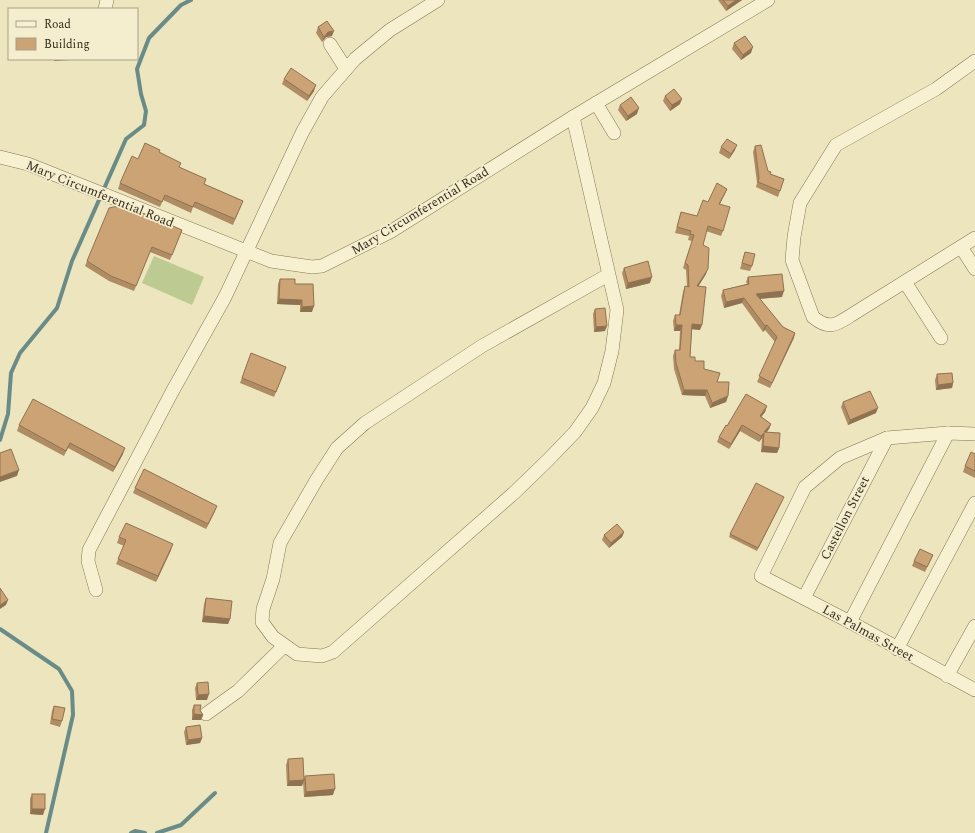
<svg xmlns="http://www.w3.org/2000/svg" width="975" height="833" font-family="Spectral,serif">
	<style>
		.pitch { fill: #bdcb92 }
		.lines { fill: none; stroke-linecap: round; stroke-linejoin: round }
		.stream { stroke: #698c88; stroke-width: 4 }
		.minor-casing { stroke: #857557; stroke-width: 14 }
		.minor { stroke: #f8f1d1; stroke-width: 13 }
		.wall { fill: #af8c64 }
		.shaded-wall { fill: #8f7251 }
		.building { fill: #cca374; stroke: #8f7251 }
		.labels { text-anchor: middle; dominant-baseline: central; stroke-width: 3.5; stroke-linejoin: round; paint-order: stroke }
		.street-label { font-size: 13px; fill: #352b1c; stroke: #f5eece }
	</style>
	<rect width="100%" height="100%" fill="#ede5be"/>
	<polygon class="pitch" points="154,256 204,277 192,305 142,283"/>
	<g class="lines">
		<g class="stream">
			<polyline points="0,440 8,414 11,373 20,353 57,308 72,261 126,139 144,125 146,111 141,94 137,69 149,38 181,5 191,0"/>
			<polyline points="0,629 59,669 72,691 73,715 46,833"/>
			<polyline points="131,833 135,831 145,833"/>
			<polyline points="157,833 181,825 215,793"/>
		</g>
		<g class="minor-casing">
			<g id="minor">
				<polyline points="105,9 107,0"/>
				<polyline points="330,44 346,69"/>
				<path d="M975,61L936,89L836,145L800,203L794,237L792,260L813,317C830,331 837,324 853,314L975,238"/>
				<polyline points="596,103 614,133"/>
				<polyline points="573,117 617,310 612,351 604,383 592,408 575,432 548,460 515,492 333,652 322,656 297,654 273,637 262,622 263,609 273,579 280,543 317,479 337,448 365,423 482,346 608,275"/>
				<polyline points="0,157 28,164 271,261 312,267 322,266 390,232 573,117 768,0"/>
				<polyline points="961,247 975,269"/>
				<polyline points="905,282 941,338"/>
				<polyline points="975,434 948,433 887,438 840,458 805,487 761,576 850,622 975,690"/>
				<polyline points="96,590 88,561 89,550 172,392 225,297 302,133 322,97 355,59 390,30 438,0"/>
				<polyline points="804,598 887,438"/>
				<polyline points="850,622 948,433"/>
				<polyline points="897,649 975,503"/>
				<polyline points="947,676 975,626"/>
				<polyline points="206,714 238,691 284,646"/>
			</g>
		</g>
		<use href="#minor" class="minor"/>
	</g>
	<g class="wall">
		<polygon points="718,0 742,0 726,11"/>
		<polygon points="318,27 332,36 326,37 322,42 316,33"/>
		<polygon points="734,43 751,53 741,60 732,49"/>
		<polygon points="284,79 314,91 307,101 282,84"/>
		<polygon points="665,96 680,104 670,111 663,101"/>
		<polygon points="620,105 637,114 626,121 618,110"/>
		<polygon points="755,146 768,171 770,174 784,179 778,197 756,187 757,183 753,152"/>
		<polygon points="721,147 735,150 729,159 719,153"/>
		<polygon points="159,153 179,167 206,179 204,184 243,201 233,225 193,207 191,213 163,200 160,207 118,189 120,183"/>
		<polygon points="727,189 720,204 723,231 721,236 706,231 703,245 706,274 698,286 700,330 692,329 690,357 717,382 728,396 726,402 710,408 705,396 682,395 674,369 673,356 675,350 679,350 680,331 674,331 673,321 675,315 679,315 683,292 685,286 687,287 686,270 683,268 692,241 688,240 689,236 675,233 681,212 697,216 708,202"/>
		<polygon points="182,230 170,260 150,252 134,291 109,281 85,266 87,261"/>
		<polygon points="745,252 752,266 750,271 740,269"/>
		<polygon points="624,268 650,283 626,289 622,273"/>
		<polygon points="748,277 782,297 760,299 783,327 795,333 770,388 757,382 775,342 765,330 763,332 742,303 724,308 721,296 723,290 747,284 746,282"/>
		<polygon points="280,279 295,284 312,312 300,312 300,305 277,304 278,284"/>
		<polygon points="595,309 605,331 594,332 593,314"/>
		<polygon points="251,353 286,367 274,397 240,383"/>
		<polygon points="937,374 953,383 952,388 936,390 935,380"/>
		<polygon points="843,402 876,413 848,425 841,407"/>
		<polygon points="767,406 765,412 761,417 771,424 769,429 767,432 779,448 777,453 761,452 762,438 759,442 740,431 729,449 717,442 719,437 727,426"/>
		<polygon points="19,425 123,454 113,472 68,448 64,456 17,431"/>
		<polygon points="975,454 975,478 963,472 965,466"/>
		<polygon points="135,488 215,511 206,529 133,493"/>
		<polygon points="783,500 757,551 729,537 730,534"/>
		<polygon points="624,532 622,537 609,548 602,540 604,535"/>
		<polygon points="119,537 171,550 156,582 116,564 124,546 117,543"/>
		<polygon points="933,555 925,572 912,566 914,561"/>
		<polygon points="206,598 230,619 228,624 202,622 204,604"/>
		<polygon points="197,683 207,700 196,700 195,688"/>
		<polygon points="194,705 200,710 203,715 201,720 192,720 192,710"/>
		<polygon points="54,706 62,721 60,727 50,724 52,711"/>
		<polygon points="186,727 202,738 200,743 186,745 184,732"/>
		<polygon points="288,759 304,779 305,776 333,795 304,797 303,782 302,786 287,786 286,765"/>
		<polygon points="32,794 43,815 30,814 30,799"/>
	</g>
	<g class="shaded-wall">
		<polygon points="736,0 742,0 726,11 728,6"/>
		<polygon points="334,31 332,36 326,37 322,42 324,37 328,32"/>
		<polygon points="753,47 751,53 741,60 743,55"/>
		<polygon points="54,59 70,59 70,60 54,61"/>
		<polygon points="316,85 314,91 307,101 309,96"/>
		<polygon points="682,99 680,104 670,111 672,105"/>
		<polygon points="639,108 637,114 626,121 628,116"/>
		<polygon points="737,145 735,150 729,159 731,154"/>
		<polygon points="727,189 725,194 717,209 719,204"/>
		<polygon points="708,269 706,274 695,292 697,286"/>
		<polygon points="652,277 650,283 626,289 628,283"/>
		<polygon points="784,291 782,297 754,299 756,294"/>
		<polygon points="744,298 742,303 724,308 726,302"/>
		<polygon points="279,299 302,300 300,305 277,304"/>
		<polygon points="314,306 312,312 300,312 302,307"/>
		<polygon points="692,324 702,325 700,330 690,329"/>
		<polygon points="676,325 682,325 680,331 674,331"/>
		<polygon points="767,325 765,330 763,332 765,326"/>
		<polygon points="607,326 605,331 594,332 596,327"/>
		<polygon points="795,333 794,338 770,388 772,383"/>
		<polygon points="953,383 952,388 936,390 938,385"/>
		<polygon points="684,390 707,390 705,396 682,395"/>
		<polygon points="728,396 726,402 710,408 712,403"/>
		<polygon points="767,406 765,412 758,421 760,416"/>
		<polygon points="878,408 876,413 848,425 850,420"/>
		<polygon points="771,424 769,429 763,436 764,432"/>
		<polygon points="742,425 740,431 729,449 731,444"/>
		<polygon points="764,433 762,438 759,442 761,436"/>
		<polygon points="763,446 779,448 777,453 761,452"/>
		<polygon points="125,448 123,454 113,472 115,467"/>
		<polygon points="19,470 17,476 0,482 0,477"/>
		<polygon points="217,506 215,511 206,529 208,524"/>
		<polygon points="624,532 622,537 609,548 611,543"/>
		<polygon points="173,544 171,550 156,582 158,576"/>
		<polygon points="8,600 6,605 0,609 0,605"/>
		<polygon points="204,616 230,619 228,624 202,622"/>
		<polygon points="209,694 207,700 196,700 198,695"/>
		<polygon points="194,714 203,715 201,720 192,720"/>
		<polygon points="202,738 200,743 186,745 188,740"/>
		<polygon points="304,780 302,786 287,786 289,781"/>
		<polygon points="335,789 333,795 304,797 306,792"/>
		<polygon points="32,809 45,809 43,815 30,814"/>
	</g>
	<g class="building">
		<polygon points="723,0 736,0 728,6"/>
		<polygon points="327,21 334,31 328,32 324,37 318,27"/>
		<polygon points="745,36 753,47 743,55 734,43"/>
		<polygon points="291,68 316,85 309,96 284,79"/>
		<polygon points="674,89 682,99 672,105 665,96"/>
		<polygon points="631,97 639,108 628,116 620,105"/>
		<polygon points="727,139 737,145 731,154 721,147"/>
		<polygon points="145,143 160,150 159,152 181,163 179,167 206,179 204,184 243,201 235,219 195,202 193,207 165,195 162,202 120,183 132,156 138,159"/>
		<polygon points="761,145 768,171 771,172 770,174 784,179 780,191 758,182 759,178 755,146"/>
		<polygon points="717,183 727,189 719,204 730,207 723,231 708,226 703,245 709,248 708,269 697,286 706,287 702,325 692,324 690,357 695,357 695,361 704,361 704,369 720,373 717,382 729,382 728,396 712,403 707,390 684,390 676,363 675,350 680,350 682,325 676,325 675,315 680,315 685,286 689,287 688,265 685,263 694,235 690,234 691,231 677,227 681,212 697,216 703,200 708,202"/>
		<polygon points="124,205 182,230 172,255 152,247 136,286 111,276 87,261 109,208"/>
		<polygon points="745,252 755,254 752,266 742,263"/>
		<polygon points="648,261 652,277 628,283 624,268"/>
		<polygon points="782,274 784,291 756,294 783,327 795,333 772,383 759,376 777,337 767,325 765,326 744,298 726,302 723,290 749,284 748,277"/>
		<polygon points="280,279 295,279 295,284 313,284 314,306 302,307 302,300 279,299"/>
		<polygon points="605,308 607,326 596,327 595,309"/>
		<polygon points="251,353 286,367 276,392 242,378"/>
		<polygon points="952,373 953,383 938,385 937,374"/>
		<polygon points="870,391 878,408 850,420 843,402"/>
		<polygon points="746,394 767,406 760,416 771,424 764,432 780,433 779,448 763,446 764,433 761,436 742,425 731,444 719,437 726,425 727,426"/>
		<polygon points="33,399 125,448 115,467 70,443 66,451 19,425"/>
		<polygon points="11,449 19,470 0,477 0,453"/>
		<polygon points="971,452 975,454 975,471 965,466"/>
		<polygon points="144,469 217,506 208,524 135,488"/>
		<polygon points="756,483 784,497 758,548 730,534"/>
		<polygon points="126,523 173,544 158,576 118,559 126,540 119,537"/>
		<polygon points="617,524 624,532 611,543 604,535"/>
		<polygon points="920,549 933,555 927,567 914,561"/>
		<polygon points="0,588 8,600 0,605"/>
		<polygon points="206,598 232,601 230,619 204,616"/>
		<polygon points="208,682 209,694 198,695 197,683"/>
		<polygon points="194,705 201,705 200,710 203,715 194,714"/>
		<polygon points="54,706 65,708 62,721 52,719"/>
		<polygon points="200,725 202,738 188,740 186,727"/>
		<polygon points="303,758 304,780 289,781 288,759"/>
		<polygon points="334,774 335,789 306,792 305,776"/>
		<rect x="32" y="794" width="13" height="15"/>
	</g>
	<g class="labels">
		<g class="street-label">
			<text transform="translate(100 194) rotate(22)">Mary Circumferential Road</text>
			<text transform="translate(420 211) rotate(-31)">Mary Circumferential Road</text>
			<text transform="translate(845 518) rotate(-63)">Castellon Street</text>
			<text transform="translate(868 633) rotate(29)">Las Palmas Street</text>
		</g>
	</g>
	<rect x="8" y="8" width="130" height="52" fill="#f5eece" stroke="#a8a087"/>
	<rect x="16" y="21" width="20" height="6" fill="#f8f1d1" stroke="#a8a087"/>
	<text x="44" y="28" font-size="12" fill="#352b1c">Road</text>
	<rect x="16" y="38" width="20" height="12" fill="#cca374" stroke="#a8a087"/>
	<text x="44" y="48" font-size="12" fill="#352b1c">Building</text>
</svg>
